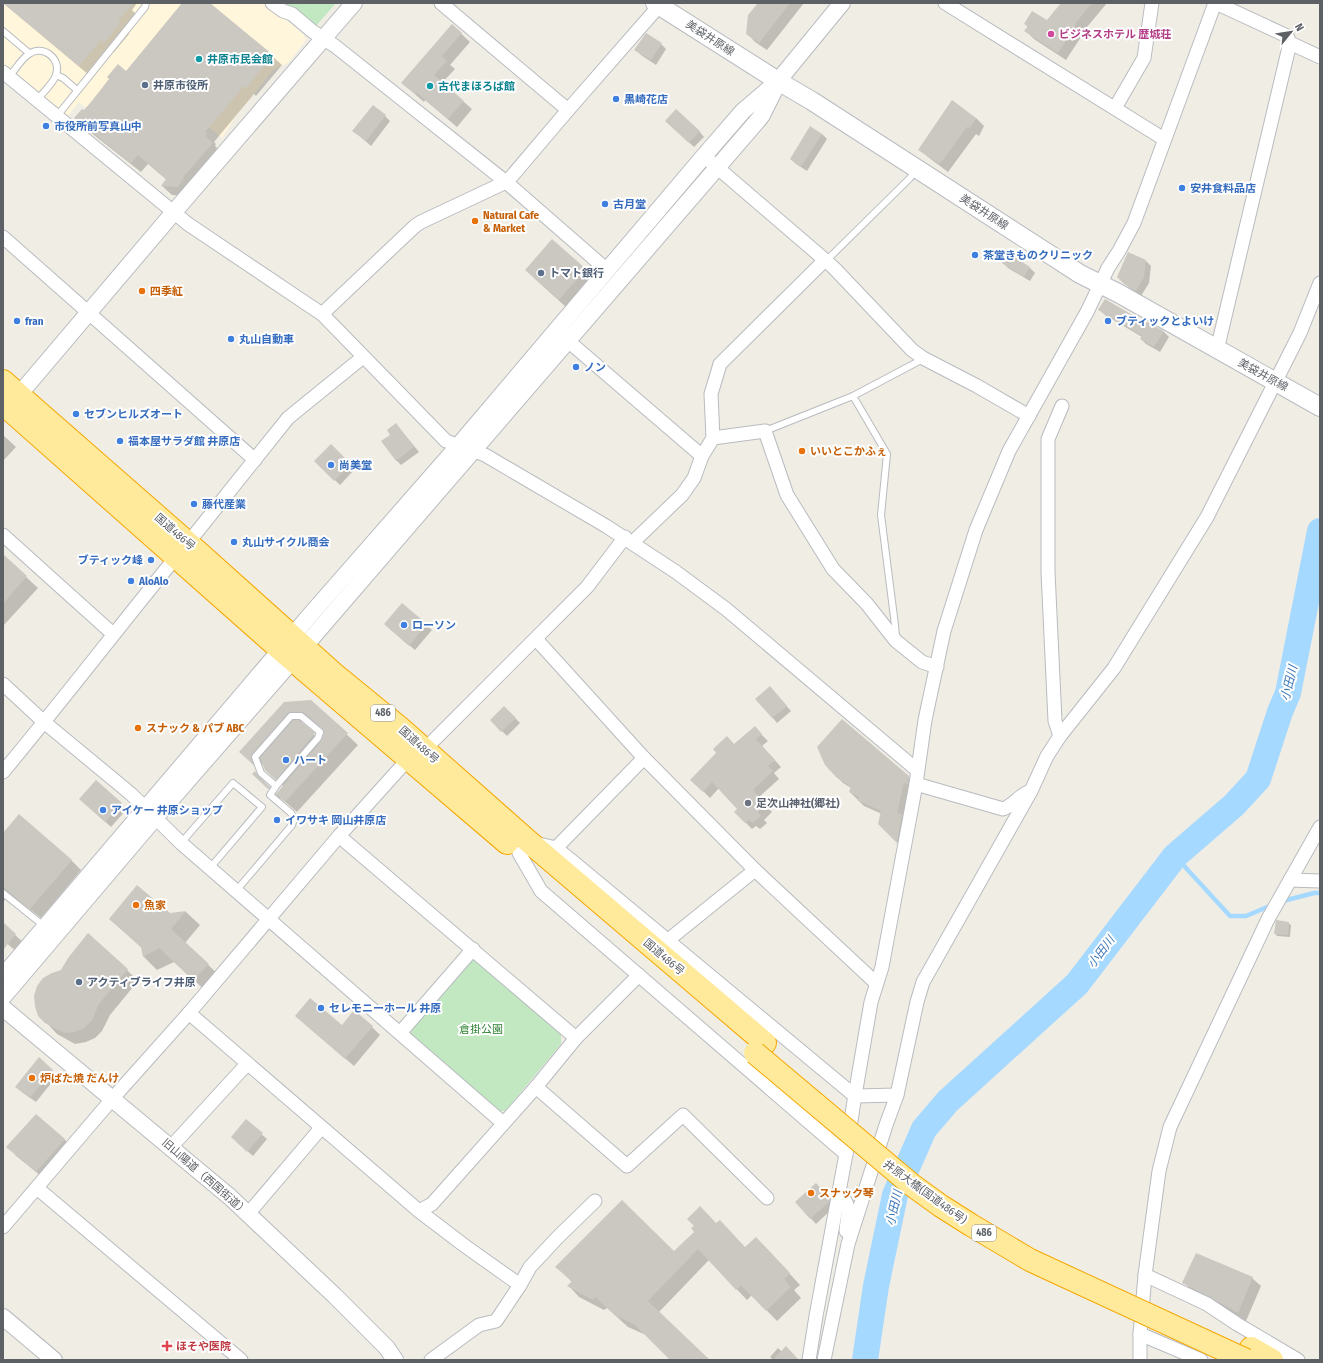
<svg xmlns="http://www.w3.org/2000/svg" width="1323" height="1363" font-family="'Fira Sans Condensed','Noto Sans JP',sans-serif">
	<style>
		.commercial { fill: #fff6db }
		.green { fill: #c1e8c1 }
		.shadow { fill: #0003; fill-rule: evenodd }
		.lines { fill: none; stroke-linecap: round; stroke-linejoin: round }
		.stream { stroke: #a6d9ff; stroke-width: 4.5 }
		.river { stroke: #a6d9ff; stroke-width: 26 }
		.building { fill: #cbc8c2 }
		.service-casing { stroke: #b8bbbf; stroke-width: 8 }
		.minor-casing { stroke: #b8bbbf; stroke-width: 15 }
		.tertiary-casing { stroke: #b8bbbf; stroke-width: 18 }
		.secondary-casing { stroke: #b8bcc1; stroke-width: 20 }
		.trunk-casing { stroke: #f5a700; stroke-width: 24 }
		.service { stroke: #fff; stroke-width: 6 }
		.minor { stroke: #fff; stroke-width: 13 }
		.tertiary { stroke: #fff; stroke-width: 16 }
		.secondary { stroke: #fff; stroke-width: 18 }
		.trunk { stroke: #ffea9c; stroke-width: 22 }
		.trunk-bridge-casing { stroke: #f5a700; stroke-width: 24; stroke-linecap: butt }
		.trunk-bridge { stroke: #ffea9c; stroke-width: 22 }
		.hotel-dot { fill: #d1479c; stroke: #fff; stroke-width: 1.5 }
		.culture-dot { fill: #0f9aa8; stroke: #fff; stroke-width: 1.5 }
		.service-dot { fill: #5c6f8a; stroke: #fff; stroke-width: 1.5 }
		.shop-dot { fill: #3f7fe0; stroke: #fff; stroke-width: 1.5 }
		.food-dot { fill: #e8710a; stroke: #fff; stroke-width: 1.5 }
		.worship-dot { fill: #6b7280; stroke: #fff; stroke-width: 1.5 }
		.health-dot { fill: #e0444e; stroke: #fff; stroke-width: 1.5 }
		.labels { text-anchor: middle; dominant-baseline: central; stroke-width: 4; stroke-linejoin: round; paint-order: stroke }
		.shield { fill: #fff; stroke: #8e9094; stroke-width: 1 }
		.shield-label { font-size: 10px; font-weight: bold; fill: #5d6166 }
		.hotel-label { font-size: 11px; font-weight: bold; fill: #b23c85; stroke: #fff; text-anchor: start }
		.street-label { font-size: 11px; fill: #5d6166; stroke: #fff }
		.culture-label { font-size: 11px; font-weight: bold; fill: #0d838f; stroke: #fff; text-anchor: start }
		.service-label { font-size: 11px; font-weight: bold; fill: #4e5e75; stroke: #fff; text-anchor: start }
		.shop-label { font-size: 11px; font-weight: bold; fill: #366cbe; stroke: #fff; text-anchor: start }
		.food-label { font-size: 11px; font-weight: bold; fill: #c56008; stroke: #fff; text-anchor: start }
		.worship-label { font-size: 11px; font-weight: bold; fill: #5b616d; stroke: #fff; text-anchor: start }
		.park-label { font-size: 11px; fill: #308234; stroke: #fff }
		.health-label { font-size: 11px; font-weight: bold; fill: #be3a42; stroke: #fff; text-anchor: start }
		.water-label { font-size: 12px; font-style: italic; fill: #3d78b7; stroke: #fff }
	</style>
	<rect width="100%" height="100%" fill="#f0ede5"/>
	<polygon class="commercial" points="3,3 265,3 303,34 306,40 288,63 273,70 236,116 222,138 181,104 101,120 79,102 68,116 3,64"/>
	<g class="green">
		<polygon points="279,3 336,3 316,26"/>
		<polygon points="473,957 561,1033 561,1044 505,1111 500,1111 411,1034 411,1029"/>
	</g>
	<g class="shadow">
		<polygon points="3,3 137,3 132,10 139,17 127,31 129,34 114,52 110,49 89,75"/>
		<polygon points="183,3 209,3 272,56 282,65 256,96 254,94 214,142 216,144 215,146 222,153 187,196 172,195 162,186 167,180 148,164 141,172 85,128 75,118 127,72"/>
		<polygon points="759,3 804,3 767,50 755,42 747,33"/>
		<polygon points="1062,3 1107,3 1082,33 1083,34 1066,60 1034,39 1026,31 1028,27 1025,24 1047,22"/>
		<polygon points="452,25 470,42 450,65 455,69 442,83 472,109 457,127 425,100 424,102 402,83"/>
		<polygon points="661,44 666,49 656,65 641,55 636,50"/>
		<polygon points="385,116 390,121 371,146 354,131"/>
		<polygon points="976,118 984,126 979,136 976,134 948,172 928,157 919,149"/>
		<polygon points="671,126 699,131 704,137 694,147"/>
		<polygon points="822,134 827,139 807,171 796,164 791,159"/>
		<polygon points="552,241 593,278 567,308 534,278"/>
		<polygon points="1009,254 1030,268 1035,273 1030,281 1008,268 1003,263"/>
		<polygon points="1146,261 1151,266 1149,283 1141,296 1131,289 1118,277"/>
		<polygon points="1100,310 1147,324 1148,323 1164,332 1169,337 1160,352 1146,344 1141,339 1142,337 1105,315"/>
		<polygon points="396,424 419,452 401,465 396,460 392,435"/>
		<polygon points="3,435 16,447 3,461"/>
		<polygon points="331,445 355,469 340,485 315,461"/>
		<polygon points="3,556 38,588 3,626"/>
		<polygon points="402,604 432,630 415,650 390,629"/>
		<polygon points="775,693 791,711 777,723 757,699"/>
		<path d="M311,701L358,745L297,812L281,798L280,799L253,774L255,772L277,795L284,787L263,762L261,770L262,773L240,752L284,703ZM300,722L315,723L324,730L325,733L322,742Z"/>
		<polygon points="504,707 520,723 507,736 491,720"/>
		<polygon points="761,734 768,741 762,746 781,767 774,773 779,779 759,797 772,812 764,820 767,823 760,829 756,826 752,829 735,812 738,809 719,788 710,798 692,780 735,745"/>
		<polygon points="836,776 908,777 915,783 903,848 879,824 882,814 864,806 850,792 851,788 843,783"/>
		<polygon points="96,782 127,809 111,827 86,804"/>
		<polygon points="3,835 71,860 81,870 41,918 10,894 3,902"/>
		<polygon points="186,912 200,925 185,943 222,978 208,993 174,962 157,970 144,957 143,949 110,919"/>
		<polygon points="1288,923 1291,925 1290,937 1277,936 1275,933"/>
		<polygon points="3,924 25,944 18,953 3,940"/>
		<polygon points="127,970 138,981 110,1015 102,1031 95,1038 86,1042 75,1044 57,1034 46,1022"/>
		<polygon points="296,1016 342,1026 372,1027 380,1035 354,1066"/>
		<polygon points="39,1058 57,1076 36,1102 22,1092"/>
		<polygon points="246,1121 267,1139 253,1156 237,1142"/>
		<polygon points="64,1139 72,1147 45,1179 15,1155"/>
		<polygon points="816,1185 834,1205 834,1207 816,1224 796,1202"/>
		<polygon points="716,1224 745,1248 767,1249 800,1285 794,1290 801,1298 777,1321 752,1295 747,1300 709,1260 659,1312 708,1360 672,1360 646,1335 628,1327 607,1308 604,1310 579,1297 569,1286 572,1282 557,1267 674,1252"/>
		<polygon points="1252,1278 1261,1286 1246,1321 1192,1291 1184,1282"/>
		<polygon points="778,1348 782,1352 798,1360 773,1360 770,1357"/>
	</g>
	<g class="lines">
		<g class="stream">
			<polyline points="1175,856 1230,916 1246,916 1272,905"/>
			<polyline points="1283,901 1314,893 1320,893"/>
		</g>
		<polyline class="river" points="865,1360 876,1286 895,1195 924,1129 948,1101 1077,984 1175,856 1234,805 1258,779 1280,712 1288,693 1320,531"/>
	</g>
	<g class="building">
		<polygon points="3,3 133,3 118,21 120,23 104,43 101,40 79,66"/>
		<polygon points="182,3 210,3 273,55 246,88 244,86 205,132 207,134 205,136 213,143 183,177 184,178 178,187 161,186 166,179 138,155 131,163 74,118 82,109 84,110 91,102 109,79 107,77 118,64 126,71"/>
		<polygon points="758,3 790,3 759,43 746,34 748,15"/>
		<polygon points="1061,3 1092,3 1075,24 1076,25 1058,53 1024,31 1028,26 1024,24 1032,11 1047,20"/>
		<polygon points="452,24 462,33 442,56 447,61 434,75 464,101 448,119 417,93 415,94 401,83"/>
		<polygon points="646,33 662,43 651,60 634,50"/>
		<polygon points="952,100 976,118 970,128 967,127 940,164 918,150"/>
		<polygon points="373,105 386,115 366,141 352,131"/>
		<polygon points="676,109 700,131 689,143 665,121"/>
		<polygon points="810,126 822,134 801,167 790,159"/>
		<polygon points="552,239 586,269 559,300 525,270"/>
		<polygon points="1128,252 1146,260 1144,277 1136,291 1124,284 1117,277"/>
		<polygon points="1008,253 1030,267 1024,277 1002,263"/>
		<polygon points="1105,299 1146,323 1147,322 1164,331 1154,347 1140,339 1142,336 1098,310"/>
		<polygon points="396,423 414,447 396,461 381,441 390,435 387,430"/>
		<polygon points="331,444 351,464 334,481 314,461"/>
		<polygon points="3,554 27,576 3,604"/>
		<polygon points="402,603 427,624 409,646 384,624"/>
		<polygon points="770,686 787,706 772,718 755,699"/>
		<polygon points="311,700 348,733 285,802 276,794 321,741 324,733 323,729 303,712 289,712 252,754 251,758 253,764 239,752 284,702"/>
		<polygon points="504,706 516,718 501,732 490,720"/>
		<polygon points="842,719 909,776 908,784 904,783 897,813 902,814 897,843 878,824 881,811 857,800 859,797 849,792 851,787 836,777 825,765 817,747"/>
		<polygon points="293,720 299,720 315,733 276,780 265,770 260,758"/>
		<polygon points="755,726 762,734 756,739 775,760 768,766 773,771 753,790 766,805 758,812 761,816 753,823 749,820 745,823 734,812 737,809 712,782 703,792 690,780 716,753 713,749 727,736 734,744"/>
		<polygon points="255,771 258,776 270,787 268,789 252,774"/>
		<polygon points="96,780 122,803 105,822 79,799"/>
		<polygon points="19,814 72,860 30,909 3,887 3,833"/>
		<polygon points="137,885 170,913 186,911 171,929 209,964 193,980 159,948 143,957 141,947 109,919"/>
		<polygon points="1276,920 1289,922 1288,935 1274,934"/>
		<polygon points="3,922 16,934 3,950"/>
		<polygon points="88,933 128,969 99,1004 92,1020 84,1028 75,1032 64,1033 45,1023 38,1016 35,1006 34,996 37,986 43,978 52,973 61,970 68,958"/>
		<polygon points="310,998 342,1025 354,1010 373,1026 345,1059 295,1016"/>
		<polygon points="39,1057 53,1070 30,1098 15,1087"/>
		<polygon points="36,1114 65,1139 36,1172 6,1147"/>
		<polygon points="246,1119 263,1133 247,1152 231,1137"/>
		<polygon points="816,1183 830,1198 829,1202 810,1219 795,1202"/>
		<polygon points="622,1200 674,1251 694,1232 691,1228 694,1226 687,1219 700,1206 716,1223 720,1220 745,1247 756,1237 790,1273 784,1279 791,1287 766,1311 741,1285 736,1290 698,1249 648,1301 710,1360 670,1360 634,1324 616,1316 595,1297 593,1300 567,1286 572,1281 555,1267"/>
		<polygon points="1196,1253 1253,1277 1238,1313 1210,1297 1182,1283"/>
		<polygon points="786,1346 799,1360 773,1360"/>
	</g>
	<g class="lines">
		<g class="service-casing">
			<g id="service">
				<polyline points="3,31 29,53"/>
				<polyline points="56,75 63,78 77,90"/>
				<path d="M9,77C15,70 21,59 29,54C43,44 62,59 56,75C53,84 43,92 37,100"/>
				<polyline points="57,116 145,7 146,3"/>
				<polyline points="825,260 830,257 910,178 916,170"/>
				<polyline points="853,396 887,454 881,515 895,625 896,638"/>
				<polyline points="765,431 853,396 923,359"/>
				<polyline points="181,843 233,783 262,807 210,868"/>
				<polyline points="236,891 292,825 294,819 291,813 270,795 276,786 318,738 320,732 301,716 291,716 255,757 261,773 276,786"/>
				<polyline points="3,893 44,926"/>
			</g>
		</g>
		<g class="minor-casing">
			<g id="minor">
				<polyline points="272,3 283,11 292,14 312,31 335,46 506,182 607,270"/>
				<polyline points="441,3 568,110"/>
				<polyline points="945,3 1164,139"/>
				<polyline points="1216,3 1287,36 1290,43 1217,350"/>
				<polyline points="1290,43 1320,57"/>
				<polyline points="3,72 188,224 307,304 322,314 446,441 485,455 606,526 676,572 726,609 917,770"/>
				<polyline points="1115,108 1144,58 1152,3"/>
				<polyline points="3,237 255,460"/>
				<polyline points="825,260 834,268 912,350 923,358 977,386 1029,416"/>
				<polyline points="322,314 415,226 421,222 506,182 512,176 568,110 659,6"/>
				<polyline points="560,334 702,456"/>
				<polyline points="713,438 765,431 787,495 833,569 867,604 896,641 922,662 937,667"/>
				<polyline points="3,535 113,634"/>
				<polyline points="633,542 682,495 694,478 702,456 713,438 711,394 720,364 825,260 704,156"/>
				<polyline points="188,543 288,418 363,357"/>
				<polyline points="536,639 644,758 755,870 876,983"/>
				<polyline points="3,684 44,722 131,794 181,843 503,1123"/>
				<polyline points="1060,736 1114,668 1207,517 1300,333 1320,283"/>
				<path d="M3,772C62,701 118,628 176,557"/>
				<path d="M916,784L1003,809C1014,805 1020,794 1031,791L1047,756L1060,736L1055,721L1048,572V439L1062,406"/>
				<polyline points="339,836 576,1038"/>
				<polyline points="535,843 556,848 571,860 855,1096 897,1095"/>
				<polyline points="556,848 644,758"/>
				<polyline points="519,853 541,891 846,1154"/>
				<polyline points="1290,880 1320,881"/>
				<polyline points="667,941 755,870"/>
				<polyline points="189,1013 419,1211 465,1246 520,1285"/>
				<polyline points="400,1033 473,949"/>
				<polyline points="536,1087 627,1166 683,1115 767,1198"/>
				<polyline points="171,1147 247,1064"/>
				<polyline points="37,1188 241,1360"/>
				<path d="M839,1196C853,1203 847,1217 846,1231"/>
				<polyline points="419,1211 432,1204 536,1087 576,1038 639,975"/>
				<polyline points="248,1214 321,1128"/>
				<polyline points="3,1227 113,1098 189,1013 339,836 401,767 424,750 587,587 625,537"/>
				<polyline points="1145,1275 1207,1304 1237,1324 1298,1360"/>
				<polyline points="1140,1334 1201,1360"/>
				<polyline points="431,1360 479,1325 496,1321 520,1285 530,1267 557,1238 595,1201"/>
				<polyline points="809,1360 816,1316 846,1154 854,1101 871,1002 882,967 916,784 925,720 944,631 976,530 1009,451 1087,312 1108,268 1119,251 1134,223 1215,3"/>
				<polyline points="824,1360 848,1244 886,1125 897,1095 917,1002 923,982 1031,791"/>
				<polyline points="1140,1360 1140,1334 1145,1275 1159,1171 1170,1127 1268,919 1320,827"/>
			</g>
		</g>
		<g class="tertiary-casing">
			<g id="tertiary">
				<polyline points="12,403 174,212 354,3"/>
				<polyline points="3,976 311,614 459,445 704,156 743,111 778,81 842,3"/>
				<polyline points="3,997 155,818 304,647 759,119 762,115 777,85"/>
				<polyline points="3,1008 230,1197 335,1296 387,1348 395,1360"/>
				<polyline points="3,1317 54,1360"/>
			</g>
		</g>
		<g class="secondary-casing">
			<polyline id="secondary" points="655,3 778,81 812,101 1080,274 1118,293 1320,407"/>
		</g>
		<g class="trunk-casing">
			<g id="trunk">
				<polyline points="3,381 188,543 333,673 399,727 528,841 765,1043"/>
				<polyline points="3,404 281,650 507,843"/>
				<polyline points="1251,1348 1272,1360"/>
			</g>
		</g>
		<use href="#service" class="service"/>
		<use href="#minor" class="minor"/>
		<use href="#tertiary" class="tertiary"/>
		<use href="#secondary" class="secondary"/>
		<use href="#trunk" class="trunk"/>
		<g class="trunk-bridge-casing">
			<polyline id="trunk-bridge" points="755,1053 912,1185 941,1206 971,1225 1030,1260 1246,1360"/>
		</g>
		<use href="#trunk-bridge" class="trunk-bridge"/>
	</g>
	<circle class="hotel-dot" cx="1051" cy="34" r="4"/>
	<g class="culture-dot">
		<circle cx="199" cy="59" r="4"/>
		<circle cx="430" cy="86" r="4"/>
	</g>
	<g class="service-dot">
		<circle cx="145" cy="85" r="4"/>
		<circle cx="541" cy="273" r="4"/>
		<circle cx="79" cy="982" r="4"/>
	</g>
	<g class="shop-dot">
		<circle cx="616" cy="99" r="4"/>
		<circle cx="46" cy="126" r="4"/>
		<circle cx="1182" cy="188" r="4"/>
		<circle cx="605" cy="204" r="4"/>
		<circle cx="975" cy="255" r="4"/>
		<circle cx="17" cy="321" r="4"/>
		<circle cx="1108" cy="321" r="4"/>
		<circle cx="231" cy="339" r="4"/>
		<circle cx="576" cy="367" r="4"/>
		<circle cx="76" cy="414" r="4"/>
		<circle cx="120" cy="441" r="4"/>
		<circle cx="331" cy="465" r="4"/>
		<circle cx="194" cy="504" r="4"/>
		<circle cx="234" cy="542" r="4"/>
		<circle cx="151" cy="560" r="4"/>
		<circle cx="131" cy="581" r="4"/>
		<circle cx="404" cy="625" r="4"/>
		<circle cx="286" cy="760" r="4"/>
		<circle cx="103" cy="810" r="4"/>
		<circle cx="277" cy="820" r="4"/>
		<circle cx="321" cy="1008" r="4"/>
	</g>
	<g class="food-dot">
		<circle cx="475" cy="221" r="4"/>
		<circle cx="142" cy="291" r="4"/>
		<circle cx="802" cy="451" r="4"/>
		<circle cx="138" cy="728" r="4"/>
		<circle cx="136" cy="905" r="4"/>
		<circle cx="32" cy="1078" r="4"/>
		<circle cx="811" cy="1193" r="4"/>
	</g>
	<circle class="worship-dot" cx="748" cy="803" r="4"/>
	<path class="health-dot" d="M165 1340h4v4h4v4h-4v4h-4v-4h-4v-4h4z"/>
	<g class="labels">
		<g class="shield">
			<rect x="371" y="705" width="24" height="16" rx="3"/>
			<rect x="972" y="1225" width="24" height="16" rx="3"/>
		</g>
		<g class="shield-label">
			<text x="383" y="713">486</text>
			<text x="984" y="1233">486</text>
		</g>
		<g class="hotel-label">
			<text x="1059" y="34">ビジネスホテル 歴城荘</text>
		</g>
		<g class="street-label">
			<text transform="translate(710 38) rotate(33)">美袋井原線</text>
			<text transform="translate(984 212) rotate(33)">美袋井原線</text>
			<text transform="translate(1263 375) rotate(29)">美袋井原線</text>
			<text transform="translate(175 532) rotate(41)">国道486号</text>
			<text transform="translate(419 745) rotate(42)">国道486号</text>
			<text transform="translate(664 957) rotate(40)">国道486号</text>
			<text transform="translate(205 1177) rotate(41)">旧山陽道（西国街道）</text>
			<text transform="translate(925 1192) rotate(36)">井原大橋(国道486号)</text>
		</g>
		<g class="culture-label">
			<text x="207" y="59">井原市民会館</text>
			<text x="438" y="86">古代まほろば館</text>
		</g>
		<g class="service-label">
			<text x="153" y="85">井原市役所</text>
			<text x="549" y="273">トマト銀行</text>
			<text x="87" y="982">アクティブライフ井原</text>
		</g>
		<g class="shop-label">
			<text x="624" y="99">黒崎花店</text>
			<text x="54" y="126">市役所前写真山中</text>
			<text x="1190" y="188">安井食料品店</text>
			<text x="613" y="204">古月堂</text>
			<text x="983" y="255">茶堂きものクリニック</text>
			<text x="25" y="321">fran</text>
			<text x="1116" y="321">ブティックとよいけ</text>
			<text x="239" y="339">丸山自動車</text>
			<text x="584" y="367">ノン</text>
			<text x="84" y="414">セブンヒルズオート</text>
			<text x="128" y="441">福本屋サラダ館 井原店</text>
			<text x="339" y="465">尚美堂</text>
			<text x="202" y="504">藤代産業</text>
			<text x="242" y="542">丸山サイクル商会</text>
			<text x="143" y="560" text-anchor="end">ブティック峰</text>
			<text x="139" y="581">AloAlo</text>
			<text x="412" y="625">ローソン</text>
			<text x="294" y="760">ハート</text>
			<text x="111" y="810">アイケー 井原ショップ</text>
			<text x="285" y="820">イワサキ 岡山井原店</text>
			<text x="329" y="1008">セレモニーホール 井原</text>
		</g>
		<g class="food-label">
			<text x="483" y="215">Natural Cafe<tspan x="483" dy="13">&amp; Market</tspan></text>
			<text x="150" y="291">四季紅</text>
			<text x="810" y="451">いいとこかふぇ</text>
			<text x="146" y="728">スナック &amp; パブ ABC</text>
			<text x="144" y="905">魚家</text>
			<text x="40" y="1078">炉ばた焼 だんけ</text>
			<text x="819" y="1193">スナック琴</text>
		</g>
		<g class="worship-label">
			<text x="756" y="803">足次山神社(郷社)</text>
		</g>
		<g class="park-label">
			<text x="481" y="1029">倉掛公園</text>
		</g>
		<g class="health-label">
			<text x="176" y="1346">ほそや医院</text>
		</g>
		<g class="water-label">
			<text transform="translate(1289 683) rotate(-76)">小田川</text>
			<text transform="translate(1101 952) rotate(-53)">小田川</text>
			<text transform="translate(894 1208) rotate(-77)">小田川</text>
		</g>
	</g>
	<rect width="1323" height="1363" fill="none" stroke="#5d6166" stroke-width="8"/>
	<g transform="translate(1291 32) rotate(60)" stroke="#ffffff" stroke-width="3" paint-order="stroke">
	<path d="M0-3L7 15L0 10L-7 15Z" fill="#5d6166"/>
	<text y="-6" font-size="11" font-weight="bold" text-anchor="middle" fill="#5d6166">N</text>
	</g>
</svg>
